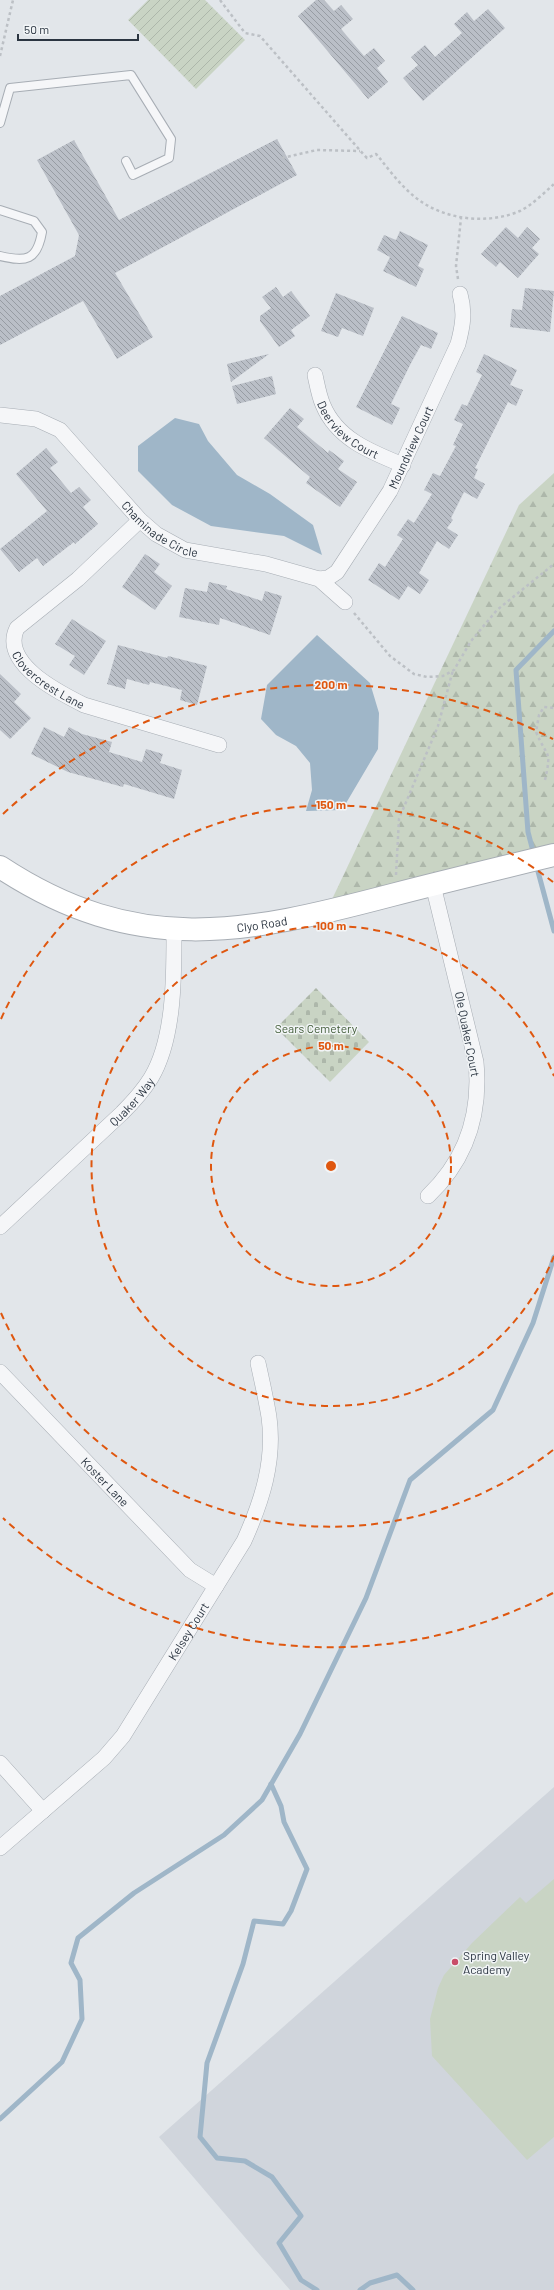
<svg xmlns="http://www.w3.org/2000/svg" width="554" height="2290" font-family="Barlow,sans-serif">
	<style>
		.built { fill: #d0d5dc }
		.forest { fill: url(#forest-firs) }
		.cemetery { fill: url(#cemetery-stones) }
		.garden { fill: url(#garden-furrows) }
		.pitch { fill: #c9d4c4 }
		.water { fill: #9fb6c8 }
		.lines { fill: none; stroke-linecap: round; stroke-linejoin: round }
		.stream { stroke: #9fb6c8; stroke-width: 5 }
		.building { fill: url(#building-back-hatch) }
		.lane-casing { stroke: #a7adb4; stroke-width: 10 }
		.street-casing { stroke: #a7adb4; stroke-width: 16 }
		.secondary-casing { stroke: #a7adb4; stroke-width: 24 }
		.path { stroke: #bcc0c5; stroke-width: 2.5; stroke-dasharray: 3 3; stroke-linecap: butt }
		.lane { stroke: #f5f6f8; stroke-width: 8 }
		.street { stroke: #f5f6f8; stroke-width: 15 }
		.secondary { stroke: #fff; stroke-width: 22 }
		.ring { fill: none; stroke: #df570f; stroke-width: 2; stroke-dasharray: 7 5 }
		.poi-dot { fill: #c94d69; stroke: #f2f5f7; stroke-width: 1.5 }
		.labels { text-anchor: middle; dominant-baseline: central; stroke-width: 3; stroke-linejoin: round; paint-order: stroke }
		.street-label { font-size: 12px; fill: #2b3541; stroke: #f2f5f7 }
		.park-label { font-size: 12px; fill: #425d39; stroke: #f2f5f7 }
		.poi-label { font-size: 12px; fill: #2b3541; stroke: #f2f5f7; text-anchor: start }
		.centre { fill: #df570f; stroke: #f2f5f7; stroke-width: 2 }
		.ring-label { font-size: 12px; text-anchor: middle; font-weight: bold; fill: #df570f; stroke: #f2f5f7; stroke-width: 3; stroke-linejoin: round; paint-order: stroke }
	</style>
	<defs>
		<pattern id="forest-firs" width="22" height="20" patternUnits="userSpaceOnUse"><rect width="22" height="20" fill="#c9d4c4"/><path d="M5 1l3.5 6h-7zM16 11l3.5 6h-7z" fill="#adb7aa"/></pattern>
		<pattern id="cemetery-stones" width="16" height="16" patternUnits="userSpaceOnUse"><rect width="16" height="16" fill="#c9d4c4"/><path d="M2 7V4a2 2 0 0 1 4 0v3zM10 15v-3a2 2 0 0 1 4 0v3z" fill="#adb7aa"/></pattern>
		<pattern id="garden-furrows" width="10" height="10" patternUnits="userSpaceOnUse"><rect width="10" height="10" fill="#c9d4c4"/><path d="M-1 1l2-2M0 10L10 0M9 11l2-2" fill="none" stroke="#adb7aa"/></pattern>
		<pattern id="building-back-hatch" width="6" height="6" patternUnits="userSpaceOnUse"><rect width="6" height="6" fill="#babfc7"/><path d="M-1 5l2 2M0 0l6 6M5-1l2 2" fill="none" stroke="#979ca3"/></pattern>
	</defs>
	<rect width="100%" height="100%" fill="#e2e6ea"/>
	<polygon class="built" points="554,1787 554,2290 290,2290 159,2137"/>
	<polygon class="forest" points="554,473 554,855 326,912 519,505"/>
	<polygon class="cemetery" points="316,988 369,1042 330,1082 276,1028"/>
	<polygon class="garden" points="148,0 205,0 245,40 196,89 128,20"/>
	<polygon class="pitch" points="554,1879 554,2137 527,2160 432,2056 430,2019 438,1988 444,1975 472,1943 520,1897 526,1903"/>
	<g class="water">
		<polygon points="175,418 199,424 208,441 237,475 270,494 313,525 322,555 284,536 211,526 172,505 138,471 138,446"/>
		<polygon points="317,635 370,683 379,713 378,749 342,810 306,811 312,790 310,763 296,746 276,735 261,719 267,685"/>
	</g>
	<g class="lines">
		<g class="stream">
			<polyline points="534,855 528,832 516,670 554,631"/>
			<polyline points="536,864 554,931"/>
			<polyline points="271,1784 281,1806 284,1822 307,1869 291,1911 283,1924 254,1921 243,1964 207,2063 200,2137 217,2158 245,2161 272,2177 301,2216 279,2243 301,2280 317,2290"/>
			<polyline points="0,2119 62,2062 82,2019 80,1980 71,1963 78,1938 134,1893 224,1835 262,1800 300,1734 366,1598 410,1480 493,1410 533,1323 554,1257"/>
			<polyline points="360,2290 370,2283 397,2275 413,2290"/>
		</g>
	</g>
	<g class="building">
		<polygon points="316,0 324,0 334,11 341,5 353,19 341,29 364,56 374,48 385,61 377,68 388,82 368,99 298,16"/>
		<polygon points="488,9 505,28 423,101 403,78 418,65 411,57 425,45 435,57 462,33 454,24 467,12 474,21"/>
		<polygon points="277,139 297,175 115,273 153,337 117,359 83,301 0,345 0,296 75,256 79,235 37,160 74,140 119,220"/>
		<polygon points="506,227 518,238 527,227 540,239 532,248 539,254 518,278 500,262 496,267 481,254"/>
		<polygon points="400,231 428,245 418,266 424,269 416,287 383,271 390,257 377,250 384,235 396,240"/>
		<polygon points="276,287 283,297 291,291 310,316 291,330 295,336 279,347 260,321 260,316 271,308 262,297"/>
		<polygon points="525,288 554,291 550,332 510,327 512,309 522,310"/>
		<polygon points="336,293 374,308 363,336 342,328 338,337 321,331"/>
		<polygon points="402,316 438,333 431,349 421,345 410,365 391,404 400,408 392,425 356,407"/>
		<polygon points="269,354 231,382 227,364"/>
		<polygon points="484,354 517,370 510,385 523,390 516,406 508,402 475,468 478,469 474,478 485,484 477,499 464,492 451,518 453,520 447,528 458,535 449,549 437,541 419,573 429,580 420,594 408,586 399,600 368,580 379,563 385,567 403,539 397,535 408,519 414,523 432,494 424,490 433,473 440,476 456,446 453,445 463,424 454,420 462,404 467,406 482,375 476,372"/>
		<polygon points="272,376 276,394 237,404 232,386"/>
		<polygon points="290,408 304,419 297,427 328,453 329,450 344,461 338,469 357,482 340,507 306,483 310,477 264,438"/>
		<polygon points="46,448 58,462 50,468 71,493 79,487 91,500 83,507 98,524 75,544 74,542 43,566 37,558 19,572 0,549 47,511 16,474"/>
		<polygon points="145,554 160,564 154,572 172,586 155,610 122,587"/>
		<polygon points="209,582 227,586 226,589 262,601 265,591 282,596 270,635 220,618 219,625 179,617 185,588 207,592"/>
		<polygon points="72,619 106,641 84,675 69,665 75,656 55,644"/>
		<polygon points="118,645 167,658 168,656 207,666 197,705 180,700 182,690 150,682 149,685 127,679 125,689 107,684"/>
		<polygon points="0,674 21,694 14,702 31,718 10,739 0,730"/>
		<polygon points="44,727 64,737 69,727 82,734 112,742 109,752 142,762 146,749 163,754 160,763 182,770 174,799 124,784 123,787 68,772 31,754"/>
	</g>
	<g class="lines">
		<g class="lane-casing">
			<g id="lane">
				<polyline points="0,123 10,88 131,75 171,139 169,158 133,175 126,161"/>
				<path d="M0,210L34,221L42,232C37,261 26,262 0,256"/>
			</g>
		</g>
		<g class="street-casing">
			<g id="street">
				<path id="s1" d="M315,375C317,384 319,396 323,405C337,439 371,452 403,465"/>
				<path id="s2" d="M0,415L36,419L60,430L140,520L156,534L185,550L266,564L319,579L345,602"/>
				<path id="s3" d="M140,520L78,579L17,628C0,663 58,692 84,705L219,745"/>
				<path id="s4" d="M319,579L328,578L337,572L390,491L458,344C463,325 465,312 460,294"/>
				<path d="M428,1196C466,1160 481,1114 476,1062L433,885"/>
				<path id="s5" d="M0,1227L122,1113C133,1102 143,1091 151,1078C175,1038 174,974 174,929"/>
				<path id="s6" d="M0,1372L190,1570L216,1586"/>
				<polyline points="0,1763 43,1811"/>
				<path id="s7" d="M0,1848L104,1758L123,1736L244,1541C262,1501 275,1461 269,1417C266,1399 262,1381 258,1363"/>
			</g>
		</g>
		<g class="secondary-casing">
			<g id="secondary">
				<path id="s8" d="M0,867C137,957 244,934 392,895C446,881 500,868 554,855"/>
			</g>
		</g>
		<g class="path">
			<path d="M220,0L245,33L260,36L364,155L367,158L376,154L378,156C389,170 401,186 415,197C443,220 487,225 520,211C532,205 544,193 554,184"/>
			<polyline points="0,56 13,0"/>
			<polyline points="282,158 317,150 360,151"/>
			<polyline points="458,279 456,266 461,218"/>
			<polyline points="354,613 390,656 414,674 427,677 443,676 454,670 471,641 497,610 554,564"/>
			<path d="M545,780C552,749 547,758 536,732L539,715L544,707L554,708"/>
			<polyline points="396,875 399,819 438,726 453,670"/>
		</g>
		<use href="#lane" class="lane"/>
		<use href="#street" class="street"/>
		<use href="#secondary" class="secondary"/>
	</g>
	<g class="ring">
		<circle cx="331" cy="1166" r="120"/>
		<path d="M554 1256A240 240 0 1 1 554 1076"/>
		<path d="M553 1450A361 361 0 0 1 1 1313M1 1019A361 361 0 0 1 553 882"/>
		<path d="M553 1593A481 481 0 0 1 3 1518M3 814A481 481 0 0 1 553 739"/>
	</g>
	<circle class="poi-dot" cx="455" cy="1962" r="4"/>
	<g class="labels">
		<g class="street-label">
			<text stroke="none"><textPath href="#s1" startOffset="67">Deerview Court</textPath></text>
			<text stroke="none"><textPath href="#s4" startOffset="165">Moundview Court</textPath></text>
			<text stroke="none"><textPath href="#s2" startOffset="205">Chaminade Circle</textPath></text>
			<text stroke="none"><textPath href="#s3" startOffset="232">Clovercrest Lane</textPath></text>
			<text stroke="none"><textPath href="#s8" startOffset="275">Clyo Road</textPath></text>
			<text transform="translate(468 1034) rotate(79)">Ole Quaker Court</text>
			<text stroke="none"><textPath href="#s5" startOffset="182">Quaker Way</textPath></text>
			<text stroke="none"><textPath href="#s6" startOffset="152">Koster Lane</textPath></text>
			<text stroke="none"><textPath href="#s7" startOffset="290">Kelsey Court</textPath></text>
		</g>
		<g class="park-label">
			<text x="316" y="1028">Sears Cemetery</text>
		</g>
		<g class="poi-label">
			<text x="463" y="1955">Spring Valley<tspan x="463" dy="14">Academy</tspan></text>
		</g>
	</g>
	<circle cx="331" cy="1166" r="6" class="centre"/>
	<g class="ring-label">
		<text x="331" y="689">200 m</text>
		<text x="331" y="809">150 m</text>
		<text x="331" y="930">100 m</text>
		<text x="331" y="1050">50 m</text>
	</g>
	<path d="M18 34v6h120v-6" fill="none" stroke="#2b3541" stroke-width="2"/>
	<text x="24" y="34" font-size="12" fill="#2b3541" stroke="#f2f5f7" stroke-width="3" paint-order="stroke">50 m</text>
</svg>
